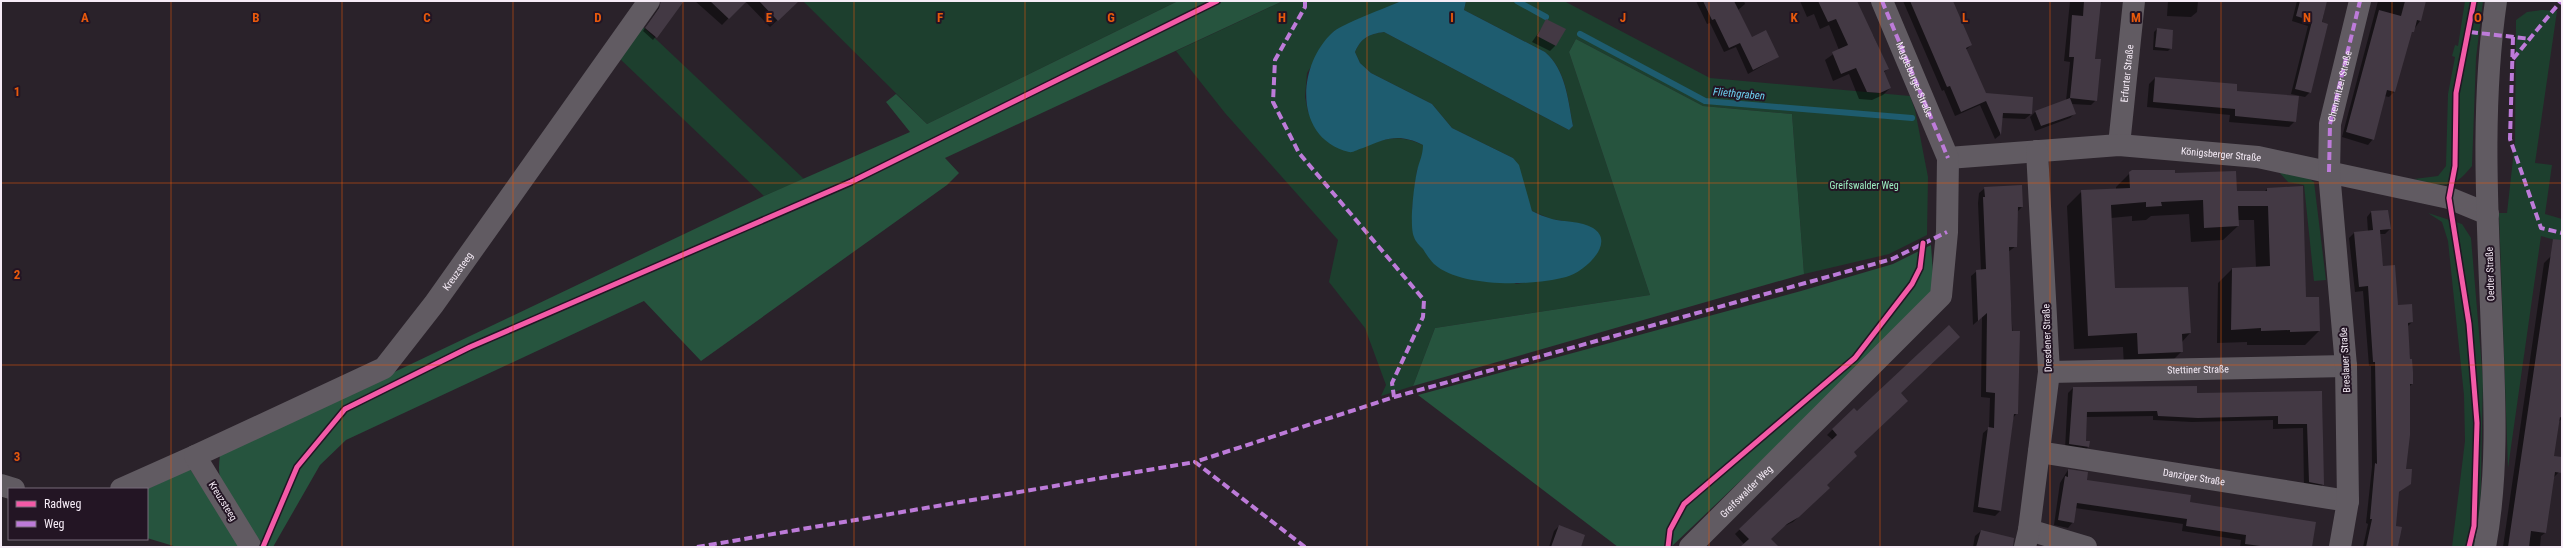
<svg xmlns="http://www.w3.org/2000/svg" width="2563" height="548" font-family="'Roboto Condensed',sans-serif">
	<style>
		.green { fill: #1d3f2e }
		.forest { fill: #26543e }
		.water { fill: #1e5c6f }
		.shadow { fill: #0007 }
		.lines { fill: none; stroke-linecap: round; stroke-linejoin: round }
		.stream { stroke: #1e5c6f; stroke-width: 6 }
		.building { fill: #433944 }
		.street { stroke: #615b62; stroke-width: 22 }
		.secondary { stroke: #615b62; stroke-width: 22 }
		.quiet { stroke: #bd7bd9; stroke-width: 4; stroke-dasharray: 8 4; stroke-linecap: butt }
		.cycleway-casing { stroke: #231524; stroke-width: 8 }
		.cycleway { stroke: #f35aa7; stroke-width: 5 }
		.grid { fill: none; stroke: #e8590c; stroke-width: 1; stroke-opacity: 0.55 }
		.labels { text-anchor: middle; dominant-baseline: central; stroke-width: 4; stroke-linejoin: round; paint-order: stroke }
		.street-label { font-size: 10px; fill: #f6ecf7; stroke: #231524 }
		.park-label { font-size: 10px; fill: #9cefc1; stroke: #231524 }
		.water-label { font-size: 11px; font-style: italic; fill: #6dd1f1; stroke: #231524 }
		.grid-label { font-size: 13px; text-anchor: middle; font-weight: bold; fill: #e8590c; stroke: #231524; stroke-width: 4; stroke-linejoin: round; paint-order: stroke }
	</style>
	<rect width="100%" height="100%" fill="#2a222a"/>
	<g class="green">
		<polygon points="803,1 1178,1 927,124"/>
		<path d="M1283,1H1401L1333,32L1307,73L1305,97L1308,112L1351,152C1379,141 1394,131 1423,145V158L1417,170L1412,209L1516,284L1533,281L1582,224L1551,219L1532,211L1513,158L1452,128L1432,104L1371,73L1360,63L1355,52C1361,38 1369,34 1384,32L1569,130L1573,126C1568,99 1566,70 1545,52L1464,10L1466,1H1564L1710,78L1910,96L1915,110L1928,177L1927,235L1889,254L1804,274L1792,114L1703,106L1576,39L1569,52L1650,295L1435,328L1413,386L1381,396L1386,385L1365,328L1329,282L1338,240L1225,113L1176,51Z"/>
		<path d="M2465,1H2483L2476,58L2472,166C2452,191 2443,186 2414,179L2438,176L2446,166L2448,94L2455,57L2452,56L2455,45L2458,46Z"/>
		<polygon points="2542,10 2557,11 2535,163 2552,165 2545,214 2562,219 2562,242 2541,236 2508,468 2499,213 2507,213 2515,141 2516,20 2527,12"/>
		<polygon points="641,25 804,179 764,196 618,57"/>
		<polygon points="2278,171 2305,176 2314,182 2326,280 2314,281 2304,185 2288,182"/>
		<polygon points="2428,213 2462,224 2471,238 2483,380 2480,525 2476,547 2452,547 2465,441 2464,395 2448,241 2442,222"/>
	</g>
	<g class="forest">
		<path d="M1178,1H1283L945,158L959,173L947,185L701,361L644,301L346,440L320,465L273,547C256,547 228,496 221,480C218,472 219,463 220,455L764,196L910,132L886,102L896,94L927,124Z"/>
		<polygon points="1576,39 1703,106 1792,114 1804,274 1413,386 1435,328 1650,295 1569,52"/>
		<polygon points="1931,245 1934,288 1929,301 1671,547 1618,547 1418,395 1801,291 1893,264"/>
		<polygon points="190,469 243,547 177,547 147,538 147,489"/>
	</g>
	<path class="water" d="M1401,1H1466L1464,10L1545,52C1566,70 1568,100 1573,126L1569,130L1384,32C1369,34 1361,38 1355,52L1360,63L1371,73L1432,104L1452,128L1513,158L1519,165L1532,211C1538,214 1545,217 1552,219C1564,222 1581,221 1593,228C1617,243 1583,273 1566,277C1532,286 1461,288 1434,264C1430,260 1426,254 1423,249C1420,246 1415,241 1414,237C1409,226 1414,185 1417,171C1419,162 1423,155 1423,145C1399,133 1387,138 1363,148C1358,149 1353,153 1349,152C1293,138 1297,66 1332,33C1341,24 1386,8 1401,1Z"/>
	<g class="shadow">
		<polygon points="663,1 683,1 653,40 643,31"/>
		<polygon points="695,1 784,1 783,15 770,27 745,1 722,25"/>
		<polygon points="1696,1 1744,1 1745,4 1738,10 1751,38 1778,57 1748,74 1736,47 1724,52 1710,23 1707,24"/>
		<polygon points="1800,1 1856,1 1871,36 1873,35 1888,69 1883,73 1890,88 1883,95 1872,100 1859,99 1849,74 1833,81 1825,60 1839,50 1829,25 1820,29 1814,14 1807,17"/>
		<polygon points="1903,1 1952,1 1971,45 1966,50 1985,94 2031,98 2030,117 2030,115 2025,119 2001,118 2000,135 1995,139 1980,105 1955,116 1944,90 1942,91"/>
		<polygon points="2064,1 2106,1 2100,3 2094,60 2096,100 2091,105 2071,104 2075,113 2070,118 2035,131 2030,117 2035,112 2066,101 2070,62 2064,61 2070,1"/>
		<polygon points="2168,1 2198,1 2197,12 2191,17 2167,16"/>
		<polygon points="2297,1 2326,1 2310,92 2305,97 2291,94 2308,26 2292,21"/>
		<polygon points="2378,1 2425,1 2420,21 2410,35 2394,92 2389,97 2384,96 2373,139 2368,145 2342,137"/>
		<polygon points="1546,22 1556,45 1550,51 1532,42"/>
		<polygon points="2157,29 2171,48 2168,51 2153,50 2154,32"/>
		<polygon points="2155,78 2236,92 2295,121 2289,127 2229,122 2230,115 2147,107 2149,84"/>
		<polygon points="2130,173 2174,174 2236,192 2264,192 2267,189 2305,298 2319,331 2305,345 2247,345 2247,342 2217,343 2218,283 2232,269 2256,268 2254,220 2237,220 2238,226 2223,240 2191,242 2189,214 2151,216 2146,220 2132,221 2132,216 2111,218 2114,290 2190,333 2182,342 2182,351 2168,365 2124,368 2123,347 2074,349 2067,206 2082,191 2116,190 2116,187"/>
		<polygon points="1985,188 2022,207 2017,212 2016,246 2008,252 2017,413 2013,418 2000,511 1995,516 1973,512 1983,433 1989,428 1990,398 1981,397 1982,317 1973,325 1971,276 1977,271 1981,270 1978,203 1979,193"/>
		<polygon points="2371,212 2390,229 2385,234 2379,234 2383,267 2397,306 2412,322 2407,327 2412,384 2409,387 2405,470 2410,484 2398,493 2394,527 2400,536 2398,547 2363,547 2368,524 2366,523 2372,467 2371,366 2369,366 2363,291 2355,292 2349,238 2354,233 2368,232 2367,217"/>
		<polygon points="2551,256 2562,258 2562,419 2558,422 2553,456 2562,462 2562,469 2553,478 2545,533 2541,536 2540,547 2503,547 2544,263"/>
		<polygon points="2073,388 2196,394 2322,392 2323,484 2319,489 2304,487 2303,428 2273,429 2273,420 2192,422 2153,420 2153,416 2086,417 2085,442 2088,447 2084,452 2065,449 2068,393"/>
		<polygon points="1900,394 1826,485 1824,493 1793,522 1780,528 1770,539 1777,547 1742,547 1744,544 1735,534 1833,440 1827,435 1832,430 1854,410 1857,413"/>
		<polygon points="2068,470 2086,481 2189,503 2311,547 2240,547 2241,540 2182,531 2183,524 2075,508 2073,522 2068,528 2054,525 2060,483"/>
		<polygon points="1559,526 1579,547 1549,547 1554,531"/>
		<polygon points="1981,531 2000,547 1973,547 1975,536"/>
	</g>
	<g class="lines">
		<g class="stream">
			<polyline points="1517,1 1546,17"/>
			<polyline points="1580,34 1705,101 1912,118"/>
		</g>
	</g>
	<g class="building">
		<polygon points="661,1 684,1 657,38 645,28 659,8"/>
		<polygon points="710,1 747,1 729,19"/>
		<polygon points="759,1 799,1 778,21"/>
		<polygon points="1703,1 1734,1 1752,37 1766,30 1779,57 1753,70 1740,43 1729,48 1715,19 1712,20"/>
		<polygon points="1818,1 1857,1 1889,69 1884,71 1891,88 1880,93 1867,92 1856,68 1841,74 1832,52 1848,45 1836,19 1828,22"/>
		<polygon points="1910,1 1953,1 1972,45 1966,48 1986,93 2033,97 2032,114 2003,113 2001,135 1986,101 1961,112 1950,86 1947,87"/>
		<polygon points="2084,1 2101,1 2095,59 2101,59 2097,101 2070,98 2076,114 2041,126 2035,111 2070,98 2074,57 2069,57 2072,15 2083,16"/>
		<polygon points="2300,1 2327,1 2322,22 2328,24 2311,93 2295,89 2312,21 2296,16"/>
		<polygon points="2405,1 2426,1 2421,21 2417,20 2414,32 2412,32 2395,92 2387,90 2374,140 2346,132 2379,10 2401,16"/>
		<polygon points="1546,19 1566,29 1556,46 1537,36"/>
		<polygon points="2157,28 2173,30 2172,49 2155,47"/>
		<polygon points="2155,77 2237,84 2237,91 2299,96 2296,122 2235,116 2235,109 2153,102"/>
		<polygon points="2132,170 2175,170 2175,173 2236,171 2237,191 2267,191 2267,188 2303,186 2306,297 2319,297 2320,331 2290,332 2290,330 2261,331 2261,328 2231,330 2232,268 2270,266 2268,206 2238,206 2239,226 2204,228 2203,200 2161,202 2162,206 2146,207 2146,202 2111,205 2115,288 2188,287 2191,333 2182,334 2183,352 2138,354 2137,333 2088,336 2081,190 2130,188 2129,172"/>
		<polygon points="2022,185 2023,207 2018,207 2017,247 2009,247 2012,331 2020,331 2018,414 2014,414 2001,511 1978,507 1988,427 1994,428 1995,393 1986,392 1987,313 1978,321 1976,270 1986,269 1983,197 1985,197 1984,187"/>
		<polygon points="2388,210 2391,229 2380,230 2383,266 2395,265 2398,305 2412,304 2413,322 2408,323 2410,359 2412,359 2413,372 2413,384 2410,384 2410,435 2406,469 2412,469 2411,484 2399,492 2396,526 2402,527 2398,547 2366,547 2372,519 2370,519 2375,463 2377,464 2375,362 2373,362 2368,286 2359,287 2354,232 2373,230 2371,211"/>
		<polygon points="2553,239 2562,240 2562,418 2560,417 2554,456 2562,457 2562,473 2555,472 2546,533 2531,531 2529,547 2508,547"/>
		<polygon points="1949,325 1960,337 1901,393 1908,401 1854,452 1857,456 1827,485 1830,488 1799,517 1787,524 1771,539 1779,547 1740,547 1749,539 1739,529 1837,435 1832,429 1854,408 1857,411"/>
		<polygon points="2197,386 2197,393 2322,391 2324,485 2309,482 2307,424 2278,424 2278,416 2198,418 2158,416 2157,411 2087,412 2086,441 2090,441 2089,447 2069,444 2073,387"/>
		<polygon points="2068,469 2088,472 2087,480 2191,495 2190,502 2316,522 2312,547 2268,547 2245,544 2246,535 2186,526 2187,519 2077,503 2074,523 2058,520 2065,476 2068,477"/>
		<polygon points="1559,525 1585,535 1581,547 1551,547"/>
		<polygon points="1981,530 2014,538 2013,547 1976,547"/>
	</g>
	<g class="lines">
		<g class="street">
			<path id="s1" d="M2119,145L2134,1"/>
			<path id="s2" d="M1948,158L2119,145L2258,157L2449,198L2488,214"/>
			<path id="s3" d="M2049,372L2346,366"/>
			<path id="s4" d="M2039,452L2348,501"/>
			<polyline points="1,485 14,489"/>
			<polyline points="121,489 195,456"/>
			<polyline points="2029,530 2086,547"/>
			<path id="s5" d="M251,547L195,456L384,368L434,304L649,1"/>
			<path id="s6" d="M1690,547L1941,296L1947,232L1948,158L1882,1"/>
			<polyline points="2025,547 2029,530 2049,372 2037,151"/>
			<polyline points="2340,547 2348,501 2346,366 2329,172 2330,124 2360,1"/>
		</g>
		<path class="secondary" d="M2485,547C2498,476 2495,405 2492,333C2488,222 2480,111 2496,1"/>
		<g class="quiet">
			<polyline points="1305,1 1305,7 1275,60 1273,102 1299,153 1424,300 1423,317 1392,383 1394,397"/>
			<path id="s7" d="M1882,1L1948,158"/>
			<polyline points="2470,32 2531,39"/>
			<polyline points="2513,37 2510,139 2541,228 2562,233"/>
			<polyline points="2513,59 2561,1"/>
			<path id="s8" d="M2329,172L2330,124L2360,1"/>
			<polyline points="697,547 1195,462"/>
			<polyline points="1305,547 1195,462 1394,397 1892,259 1947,232"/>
		</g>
		<g class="cycleway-casing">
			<g id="cycleway">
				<polyline points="263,547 297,467 345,409 470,347 851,182 1217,1"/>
				<polyline points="1668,547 1670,530 1684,504 1855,358 1912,284 1920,268 1923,243"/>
				<polyline points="2469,547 2474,526 2477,423 2469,324 2449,198 2455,166 2456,93 2474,1"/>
			</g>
		</g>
		<use href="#cycleway" class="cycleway"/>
	</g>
	<path class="grid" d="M171,1V547M342,1V547M513,1V547M683,1V547M854,1V547M1025,1V547M1196,1V547M1367,1V547M1538,1V547M1709,1V547M1880,1V547M2050,1V547M2221,1V547M2392,1V547M1,183H2562M1,365H2562"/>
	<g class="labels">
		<g class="street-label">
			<text stroke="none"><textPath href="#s1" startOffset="72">Erfurter Straße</textPath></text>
			<text stroke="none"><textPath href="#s7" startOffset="85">Magdeburger Straße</textPath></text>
			<text stroke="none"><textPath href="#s8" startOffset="87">Chemnitzer Straße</textPath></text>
			<text stroke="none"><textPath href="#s2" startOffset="274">Königsberger Straße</textPath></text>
			<text stroke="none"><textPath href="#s5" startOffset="437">Kreuzsteeg</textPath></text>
			<text transform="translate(2490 274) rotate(-92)">Oedter Straße</text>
			<text transform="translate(2047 338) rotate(-92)">Dresdener Straße</text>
			<text transform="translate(2345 360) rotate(-93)">Breslauer Straße</text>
			<text stroke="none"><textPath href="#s3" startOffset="149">Stettiner Straße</textPath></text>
			<text stroke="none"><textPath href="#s4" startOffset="157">Danziger Straße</textPath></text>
			<text stroke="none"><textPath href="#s6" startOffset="79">Greifswalder Weg</textPath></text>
			<text transform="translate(223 501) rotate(58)">Kreuzsteeg</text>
		</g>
		<g class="park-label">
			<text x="1864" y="185">Greifswalder Weg</text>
		</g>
		<g class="water-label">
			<text transform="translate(1739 94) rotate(5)">Fliethgraben</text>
		</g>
	</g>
	<g class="grid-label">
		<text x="85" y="22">A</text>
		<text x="256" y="22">B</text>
		<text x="427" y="22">C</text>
		<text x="598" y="22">D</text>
		<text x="769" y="22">E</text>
		<text x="940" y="22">F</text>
		<text x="1111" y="22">G</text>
		<text x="1282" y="22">H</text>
		<text x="1452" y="22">I</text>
		<text x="1623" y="22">J</text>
		<text x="1794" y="22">K</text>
		<text x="1965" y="22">L</text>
		<text x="2136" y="22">M</text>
		<text x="2307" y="22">N</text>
		<text x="2478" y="22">O</text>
		<text x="17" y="96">1</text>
		<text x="17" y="279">2</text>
		<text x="17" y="461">3</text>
	</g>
	<rect width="2563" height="548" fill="none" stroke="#f6ecf7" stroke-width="4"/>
	<rect x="8" y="488" width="140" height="52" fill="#231524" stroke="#776b78"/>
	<rect x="16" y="501" width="20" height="6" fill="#f35aa7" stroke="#776b78"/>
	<text x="44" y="508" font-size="12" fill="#f6ecf7">Radweg</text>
	<rect x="16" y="521" width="20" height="6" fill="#bd7bd9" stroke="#776b78"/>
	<text x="44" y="528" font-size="12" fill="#f6ecf7">Weg</text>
</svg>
